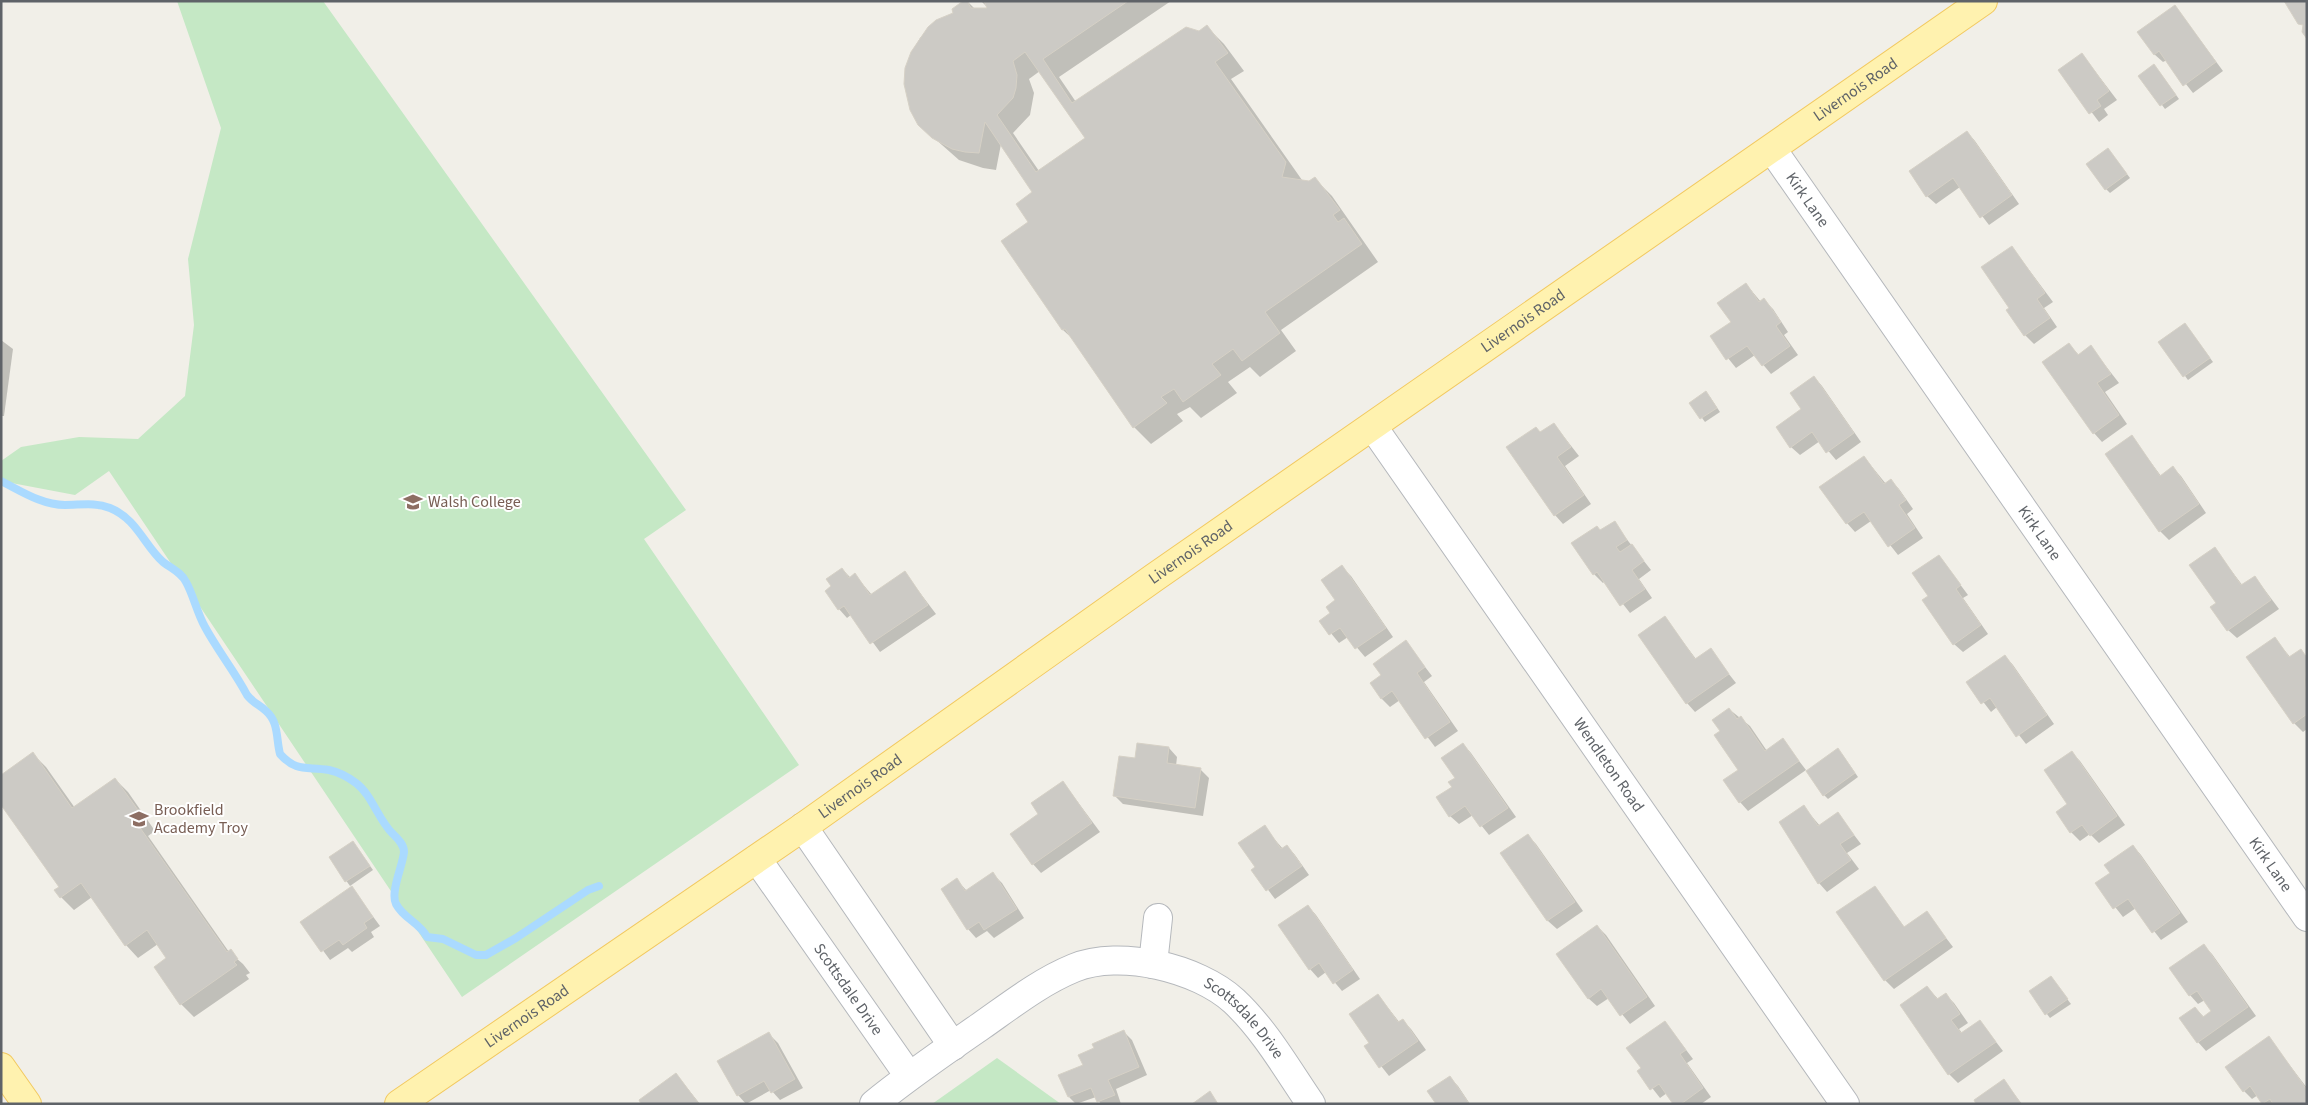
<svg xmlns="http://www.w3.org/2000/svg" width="2308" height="1105" font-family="'Source Sans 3',sans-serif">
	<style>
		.green { fill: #c5e8c5 }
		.shadow { fill: #0003; fill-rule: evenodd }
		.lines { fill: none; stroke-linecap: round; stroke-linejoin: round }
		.stream { stroke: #aadaff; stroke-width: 8 }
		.building { fill: #cccac5; stroke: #d6d1c6; fill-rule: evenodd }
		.minor-casing { stroke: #b5b8bc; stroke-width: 30 }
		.major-casing { stroke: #f2c960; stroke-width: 30 }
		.minor { stroke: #fff; stroke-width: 28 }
		.major { stroke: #fff2af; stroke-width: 28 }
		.labels { text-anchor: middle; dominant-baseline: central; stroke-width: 4; stroke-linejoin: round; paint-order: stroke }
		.street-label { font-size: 16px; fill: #5f6368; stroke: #fff }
		.education-label { font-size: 16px; fill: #785e54; stroke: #fff; text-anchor: start }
	</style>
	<rect width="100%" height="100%" fill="#f1efe8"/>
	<g class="green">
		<polygon points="177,1 323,1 686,510 644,539 799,765 462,997 109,471 75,495 1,481 1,461 21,447 79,437 138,439 185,396 194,325 188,259 221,128"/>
		<polygon points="997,1058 1061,1104 932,1104"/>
	</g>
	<g class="shadow">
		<path d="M967,1L975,9H989L981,1H1171L1059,77L1076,102L1207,27L1224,44L1244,71L1231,79L1302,180L1309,183L1315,179L1332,196L1378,262L1281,330L1296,351L1260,377L1250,367L1228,382L1237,393L1201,418L1190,407L1177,414L1183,421L1151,444L1134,427L1076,342L1063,330L1002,241L1029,222L1034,192L1001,144L996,170L983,168L959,160L925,130L912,52L920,38L937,21L955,14ZM1040,71L1086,138L1039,171L1013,133L1030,115L1034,93L1029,79Z"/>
		<polygon points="2175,6 2223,71 2193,93 2167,60 2163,62 2154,54"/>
		<polygon points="2082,54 2117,100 2104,109 2108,115 2099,122 2060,70"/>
		<polygon points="2158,70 2179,99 2165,109 2140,76"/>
		<polygon points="1967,132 1975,141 2019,204 1989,225 1960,187 1936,204 1927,196"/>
		<polygon points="2108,149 2130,178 2110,193 2106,189"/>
		<polygon points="2012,247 2053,302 2044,308 2057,327 2034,344 2025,335"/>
		<polygon points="1746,284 1761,302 1764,300 1773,309 1788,332 1784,335 1798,355 1771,374 1755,355 1736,368 1711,337 1732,322"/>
		<polygon points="2185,324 2213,362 2188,380 2160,342"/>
		<polygon points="1,340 13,349 4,416 1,416"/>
		<polygon points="2069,345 2079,355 2091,347 2119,383 2105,392 2127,424 2102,442 2094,433"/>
		<polygon points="1814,377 1822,386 1861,442 1836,460 1820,441 1800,455 1791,447"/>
		<polygon points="1710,397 1720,412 1705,422 1691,403"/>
		<polygon points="1554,424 1579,456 1565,466 1591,504 1563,524 1555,515 1541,433"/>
		<polygon points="2132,437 2161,476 2173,468 2181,476 2206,513 2169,540 2160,531 2106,454"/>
		<polygon points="1864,457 1886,484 1891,481 1899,489 1913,509 1907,514 1923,538 1898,555 1871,521 1855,532 1847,523"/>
		<polygon points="1614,523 1651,570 1639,579 1652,598 1630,613 1605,581 1603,583 1594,574 1573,544 1601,532"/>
		<polygon points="2214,548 2243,586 2255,577 2279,609 2237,638 2228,630 2218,603"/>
		<polygon points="1939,556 1968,595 1963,598 1988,634 1963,652 1954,644 1930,596"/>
		<polygon points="1342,567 1351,576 1393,637 1365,657 1348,637 1339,643 1321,621 1332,614 1337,600"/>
		<polygon points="842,569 851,578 855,575 872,595 905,573 936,614 880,652 852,614 847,618 839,609 833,587"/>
		<polygon points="1665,618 1696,659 1710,650 1736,683 1695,712 1687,703"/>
		<polygon points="2275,639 2291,658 2300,651 2307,657 2307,729 2303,732 2294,723"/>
		<polygon points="1406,642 1432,676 1424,682 1458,731 1435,747 1400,700 1390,707 1381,698"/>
		<polygon points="2005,656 2013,665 2054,724 2026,744 1997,707 1991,712 1968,682"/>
		<polygon points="1729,709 1750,726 1767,751 1783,740 1806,770 1748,811 1740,802 1740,770 1722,731"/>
		<polygon points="1463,744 1471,753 1516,817 1489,835 1473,815 1459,824 1450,816"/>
		<polygon points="1169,748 1177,757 1176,766 1200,769 1209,778 1203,816 1123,804 1114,795 1136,760"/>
		<polygon points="2072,753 2080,761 2125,825 2099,843 2090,834 2080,841 2071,832 2069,804"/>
		<polygon points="33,754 46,767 75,808 115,779 128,792 155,831 148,836 229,952 243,964 250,973 246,975 249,979 194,1017 181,1004 168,958 158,944 138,958 126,945 92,897 74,910 61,897 56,890 60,887"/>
		<polygon points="1842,754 1858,777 1828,799 1824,795"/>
		<polygon points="1063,782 1100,832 1041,873 1033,864 1040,815"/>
		<polygon points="1804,807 1820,826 1838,814 1861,844 1847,853 1859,869 1827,892 1819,883"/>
		<polygon points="1264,827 1283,849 1287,846 1295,855 1309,875 1275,899 1253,870 1256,868"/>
		<polygon points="1527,835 1536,844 1583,911 1557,929 1548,921 1502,853"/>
		<polygon points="353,842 373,870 350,886 330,858"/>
		<polygon points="2133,846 2141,855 2188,922 2161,940 2136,908 2123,917 2097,884 2112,874"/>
		<polygon points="993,874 1002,883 1024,918 994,938 987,931 976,938 968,929 957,880 967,891"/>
		<polygon points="1875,887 1905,928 1927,913 1953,947 1894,989 1885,980"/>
		<polygon points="352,888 380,926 371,932 374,937 352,952 348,948 330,960 302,922"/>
		<polygon points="1308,906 1316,915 1360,979 1342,991 1326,972 1318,978 1310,969"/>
		<polygon points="1597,926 1606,935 1655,1006 1630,1024 1609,998 1597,1006 1588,998"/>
		<polygon points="2204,946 2212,954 2256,1016 2206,1051 2198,1042 2195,1008 2205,1018 2213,1012 2205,1000 2198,1004 2190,995"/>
		<polygon points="2051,978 2071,1004 2050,1018 2030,992"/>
		<polygon points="1927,987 1939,1000 1946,995 1954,1003 1968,1023 1959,1029 1962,1033 1980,1021 2003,1051 1958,1083 1949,1074 1901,1005"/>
		<polygon points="1378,995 1400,1023 1403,1021 1411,1029 1426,1050 1389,1076 1366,1047 1370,1043"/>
		<polygon points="1665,1022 1693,1059 1687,1063 1711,1097 1701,1104 1675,1104 1667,1093 1660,1098 1639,1071 1643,1069"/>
		<polygon points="1123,1031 1132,1040 1147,1075 1116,1089 1121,1104 1101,1104 1096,1097 1076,1104 1069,1097 1060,1076 1084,1065 1096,1049"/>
		<polygon points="769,1034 778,1043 803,1088 780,1100 771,1090 746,1104 738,1095"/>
		<polygon points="2269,1038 2307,1088 2307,1104 2264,1104 2258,1095 2252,1099 2244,1091"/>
		<polygon points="676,1074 700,1104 643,1104"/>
		<polygon points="1449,1077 1458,1086 1470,1104 1437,1104"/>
		<polygon points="2004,1081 2022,1104 1978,1104"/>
	</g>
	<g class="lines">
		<path class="stream" d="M1,481C21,491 42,505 65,505C81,505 95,502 110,508C137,519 144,545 163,562C172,569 181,572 186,582C193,594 197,613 205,627C218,651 235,672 247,695C253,703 260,705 266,711C279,722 276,739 280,754C297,773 307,766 329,770C338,772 348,777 356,783C372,795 378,819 392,833C397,838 404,844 404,852C403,865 390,892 396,904C404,919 420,923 427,937L443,939L476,955H486L516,938L588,890L599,886"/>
	</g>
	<g class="building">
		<path d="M963,1H967L971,8H987L984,1H1128L1043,59L1072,103L1186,27L1199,31L1207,25L1228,53L1215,62L1286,162L1282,177L1309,181L1315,177L1340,210L1333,215L1338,222L1344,218L1362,244L1265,312L1280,333L1242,361L1233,349L1212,364L1221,375L1183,402L1174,389L1161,397L1167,403L1133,428L1065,329L1062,330L1001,241L1028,222L1016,204L1032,192L985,122L979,153L965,152L952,149L932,138L918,125L910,110L904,84L905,68L911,52L928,27L936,20L953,13L952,9ZM1025,52L1085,138L1036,172L997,115L1013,98L1016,88L1017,75L1013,61Z"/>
		<polygon points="2284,1 2307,1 2307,39 2302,32 2303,25 2298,24"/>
		<polygon points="2175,5 2216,62 2183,86 2159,51 2154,55 2137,32"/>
		<polygon points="2082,53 2109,91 2097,100 2101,106 2089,114 2058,70"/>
		<polygon points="2154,64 2176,95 2160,106 2138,76"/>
		<polygon points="1967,131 2012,195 1980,218 1953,178 1926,197 1909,171"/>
		<polygon points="2108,148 2127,174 2105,190 2086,164"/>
		<polygon points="2012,246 2045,293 2037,299 2050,318 2024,336 2006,310 2009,308 1981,267"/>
		<polygon points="1746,283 1759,302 1764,298 1781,322 1776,326 1790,346 1762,366 1747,346 1726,360 1710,336 1731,322 1717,303"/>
		<polygon points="2185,323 2210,358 2183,377 2158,342"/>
		<polygon points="2069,343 2078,355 2091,345 2111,374 2097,383 2119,415 2093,434 2042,362"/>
		<polygon points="1814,376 1854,433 1826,453 1812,432 1790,448 1776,427 1801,409 1790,393"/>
		<polygon points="1706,391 1717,408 1700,419 1689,403"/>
		<polygon points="1554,423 1571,447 1557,457 1584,495 1554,516 1506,447 1536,427 1540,432"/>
		<polygon points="2132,435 2160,476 2173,466 2199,504 2159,532 2105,454"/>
		<polygon points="1864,456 1884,484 1891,479 1906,500 1899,505 1915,528 1888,547 1864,512 1846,524 1819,487"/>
		<polygon points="1615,521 1627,540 1616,547 1620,552 1632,544 1644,561 1632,570 1645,589 1620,606 1597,572 1593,575 1571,543 1597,526 1600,530"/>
		<polygon points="2215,547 2241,585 2255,576 2271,600 2227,631 2210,607 2216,603 2189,565"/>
		<polygon points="1939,555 1961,585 1956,589 1981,625 1953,645 1922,600 1928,596 1912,573"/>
		<polygon points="1342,565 1386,628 1355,649 1340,628 1329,635 1319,621 1330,613 1326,607 1335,600 1321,580"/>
		<polygon points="842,568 849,578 855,573 870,595 905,571 928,605 870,644 844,606 838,610 825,591 831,586 826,579"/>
		<polygon points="1665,616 1695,659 1711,648 1729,674 1686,704 1638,635"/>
		<polygon points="2275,637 2289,657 2301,649 2307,658 2305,680 2307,714 2293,724 2246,657"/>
		<polygon points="1406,640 1425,667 1417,673 1450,722 1425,739 1392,691 1381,699 1370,683 1381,675 1373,664"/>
		<polygon points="2005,655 2047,715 2016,737 1990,698 1981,704 1966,682"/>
		<polygon points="1729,708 1737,719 1741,716 1765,751 1783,738 1799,761 1739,803 1723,780 1738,770 1714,735 1720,731 1712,720"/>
		<polygon points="1137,743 1169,747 1167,763 1201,768 1195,808 1113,796 1119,756 1135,758"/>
		<polygon points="1463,743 1508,808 1480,827 1465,806 1449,817 1436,797 1452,787 1448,782 1455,778 1441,758"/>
		<polygon points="1838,748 1855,773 1823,796 1806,771"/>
		<polygon points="2072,751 2117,816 2090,836 2082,825 2070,833 2056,812 2067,804 2044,770"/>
		<polygon points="33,752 72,808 115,778 143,817 136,822 227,952 231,949 238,959 234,962 237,965 180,1005 154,967 166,958 147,930 125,946 81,883 60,898 54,890 59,887 1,805 1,775"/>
		<polygon points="1063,781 1092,823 1032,865 1010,834 1038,814 1031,803"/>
		<polygon points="1804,805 1818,826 1838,812 1854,835 1840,844 1851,860 1818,884 1779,822"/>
		<polygon points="1265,825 1281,849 1287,845 1302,866 1266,891 1251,870 1255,867 1238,843"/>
		<polygon points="1528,834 1575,902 1547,921 1500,853"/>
		<polygon points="353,841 370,866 345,882 329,857"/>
		<polygon points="2133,845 2180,913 2152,933 2128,899 2113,909 2095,883 2110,873 2104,865"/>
		<polygon points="993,872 1017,909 984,930 979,922 967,930 941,889 957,878 965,891"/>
		<polygon points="352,886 373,917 364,923 367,928 343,945 339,940 321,952 300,922"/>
		<polygon points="1875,886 1904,927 1927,911 1946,938 1884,981 1836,912"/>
		<polygon points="1308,905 1353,970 1333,984 1319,963 1309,970 1278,925"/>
		<polygon points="1597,925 1647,997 1620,1016 1601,989 1588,999 1556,954"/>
		<polygon points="2204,944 2248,1007 2197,1043 2179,1018 2195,1007 2203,1017 2211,1011 2197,991 2189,996 2169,968"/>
		<polygon points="2051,976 2068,999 2045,1015 2029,991"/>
		<polygon points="1927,986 1937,999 1946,993 1960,1014 1951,1020 1961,1033 1980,1020 1996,1042 1948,1075 1900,1005"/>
		<polygon points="1378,994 1398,1022 1403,1019 1418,1041 1379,1068 1364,1046 1369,1043 1349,1014"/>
		<polygon points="1665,1021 1686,1050 1680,1054 1703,1088 1681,1104 1673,1104 1659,1084 1650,1090 1637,1071 1641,1068 1626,1048"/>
		<polygon points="1124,1030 1139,1067 1108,1080 1115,1095 1097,1102 1091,1088 1068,1097 1058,1075 1083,1065 1078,1055 1094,1048 1092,1044"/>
		<polygon points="769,1032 795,1079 771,1093 764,1081 737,1096 717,1061"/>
		<polygon points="2269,1036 2307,1090 2307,1104 2273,1104 2270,1099 2262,1104 2250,1086 2243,1092 2225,1067"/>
		<polygon points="676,1073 699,1104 641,1104 639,1100"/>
		<polygon points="1450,1076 1466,1099 1469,1104 1436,1104 1427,1091"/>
		<polygon points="2004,1079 2021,1104 1976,1104 1974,1100"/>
		<polygon points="1210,1091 1218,1104 1192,1104"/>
	</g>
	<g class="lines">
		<g class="minor-casing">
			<g id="minor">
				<path id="s1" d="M1772,149L2307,917"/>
				<path id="s2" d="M1373,427L1845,1104"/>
				<polyline points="803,827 953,1046"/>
				<path id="s3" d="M757,859L909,1076"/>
				<polyline points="1153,964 1158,918"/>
				<path id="s4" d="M874,1104C908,1076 945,1051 981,1026C1011,1005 1040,982 1074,968C1120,949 1198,968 1234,1001C1265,1030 1287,1069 1311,1104"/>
			</g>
		</g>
		<g class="major-casing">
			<g id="major">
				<polyline points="1,1067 27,1104"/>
				<path id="s5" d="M399,1104L803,827L1155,577L1983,1"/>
			</g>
		</g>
		<use href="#minor" class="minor"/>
		<use href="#major" class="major"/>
	</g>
	<defs>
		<g id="university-bare" transform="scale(1.5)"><path d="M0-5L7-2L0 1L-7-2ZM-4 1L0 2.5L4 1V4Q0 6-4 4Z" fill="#8d6e63" stroke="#fff" stroke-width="2.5" paint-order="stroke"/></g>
		<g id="school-bare" transform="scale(1.5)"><path d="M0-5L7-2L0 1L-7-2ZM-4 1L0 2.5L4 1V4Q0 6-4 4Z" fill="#8d6e63" stroke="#fff" stroke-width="2.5" paint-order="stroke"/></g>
	</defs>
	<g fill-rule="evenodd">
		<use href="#university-bare" x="413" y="502"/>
		<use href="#school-bare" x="139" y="819"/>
	</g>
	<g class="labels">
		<g class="street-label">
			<text stroke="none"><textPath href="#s5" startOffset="1775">Livernois Road</textPath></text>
			<text stroke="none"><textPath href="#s1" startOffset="62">Kirk Lane</textPath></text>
			<text stroke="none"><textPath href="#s5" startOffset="1370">Livernois Road</textPath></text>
			<text stroke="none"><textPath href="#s1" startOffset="468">Kirk Lane</textPath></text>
			<text stroke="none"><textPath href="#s5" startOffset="965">Livernois Road</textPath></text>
			<text stroke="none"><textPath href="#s2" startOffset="412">Wendleton Road</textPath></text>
			<text stroke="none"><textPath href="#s5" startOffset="560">Livernois Road</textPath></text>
			<text stroke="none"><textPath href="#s1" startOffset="872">Kirk Lane</textPath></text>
			<text stroke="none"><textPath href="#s3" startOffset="159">Scottsdale Drive</textPath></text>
			<text stroke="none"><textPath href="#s5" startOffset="155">Livernois Road</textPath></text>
			<text stroke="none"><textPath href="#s4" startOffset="431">Scottsdale Drive</textPath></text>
		</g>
		<g class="education-label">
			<text x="428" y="502">Walsh College</text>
			<text x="154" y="810">Brookfield<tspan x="154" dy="18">Academy Troy</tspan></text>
		</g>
	</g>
	<rect width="2308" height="1105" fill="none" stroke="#5f6368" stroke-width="5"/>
</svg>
